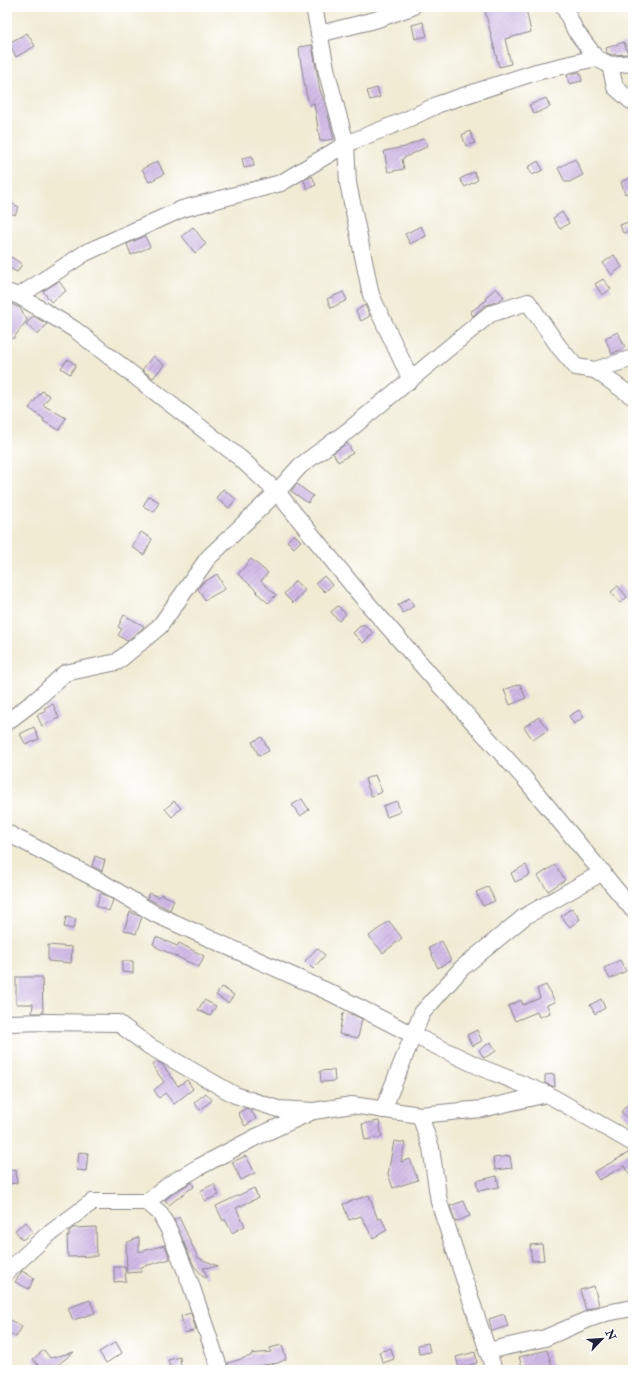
<svg xmlns="http://www.w3.org/2000/svg" width="640" height="1377" font-family="'IM FELL Double Pica',serif">
	<style>
		.building { fill: url(#building-hatch) }
		.lines { fill: none; stroke-linecap: round; stroke-linejoin: round }
		.minor-casing { stroke: #8a8688; stroke-width: 18 }
		.minor { stroke: #fff; stroke-width: 16 }
	</style>
	<defs>
		<pattern id="building-hatch" width="6" height="6" patternUnits="userSpaceOnUse"><rect width="6" height="6" fill="#d0b9e6"/><path d="M-1 1l2-2M0 6l6-6M5 7l2-2" fill="none" stroke="#b29fc6"/></pattern>
	</defs>
	<rect width="100%" height="100%" fill="#fff"/>
	<filter id="ink" filterUnits="userSpaceOnUse"><feTurbulence type="fractalNoise" baseFrequency=".025" numOctaves="2"/><feDisplacementMap in="SourceGraphic" scale="8" xChannelSelector="R" yChannelSelector="G"/><feConvolveMatrix kernelMatrix="1 2 1 2 8 2 1 2 1" color-interpolation-filters="sRGB"/></filter>
	<filter id="wash" filterUnits="userSpaceOnUse"><feTurbulence type="fractalNoise" baseFrequency=".012" numOctaves="4" result="noise"/><feDisplacementMap in="SourceGraphic" scale="16" xChannelSelector="R" yChannelSelector="G"/><feGaussianBlur stdDeviation="0.9" result="paint"/><feColorMatrix in="noise" values="0 0 0 0 0 0 0 0 0 0 0 0 0 0 0 0 0 1.4 0 .05"/><feComposite in="paint" operator="in"/></filter>
	<g filter="url(#wash)">
		<rect width="100%" height="100%" fill="#f1ebd4"/>
		<g id="blocks">
			<g class="building">
				<polygon points="484,7 518,7 519,11 526,9 531,32 505,39 511,64 499,67"/>
				<polygon points="423,22 427,36 415,39 412,25"/>
				<polygon points="27,33 35,46 16,57 9,43"/>
				<polygon points="624,42 628,54 612,55 607,53 606,48"/>
				<polygon points="312,45 320,90 325,103 334,139 320,141 314,103 310,105 306,93 300,58 299,47"/>
				<polygon points="580,72 582,81 569,84 567,75"/>
				<polygon points="377,88 380,97 370,100 367,91"/>
				<polygon points="546,98 550,107 534,114 529,105"/>
				<polygon points="470,131 475,143 466,146 462,135"/>
				<polygon points="424,138 428,146 402,159 404,169 388,172 384,151 405,147"/>
				<polygon points="252,156 254,166 244,168 242,158"/>
				<polygon points="575,159 583,175 569,182 565,182 558,168"/>
				<polygon points="158,161 164,174 149,182 142,169"/>
				<polygon points="538,161 543,170 532,175 528,167"/>
				<polygon points="474,172 478,180 465,187 460,179"/>
				<polygon points="312,176 316,185 307,189 304,180"/>
				<polygon points="630,178 633,185 633,191 625,194 621,182"/>
				<polygon points="7,201 19,207 15,215 7,211"/>
				<polygon points="562,212 569,223 560,229 553,218"/>
				<polygon points="633,220 633,230 623,233 620,225"/>
				<polygon points="421,226 426,236 410,244 405,234"/>
				<polygon points="193,227 206,244 195,253 182,236"/>
				<polygon points="145,236 150,247 131,255 127,244"/>
				<polygon points="614,255 622,267 612,275 603,263"/>
				<polygon points="11,257 22,264 17,272 7,267 7,263"/>
				<polygon points="603,279 611,289 602,295 595,284"/>
				<polygon points="59,281 66,291 51,302 43,291"/>
				<polygon points="496,288 504,297 499,301 484,306 473,316 470,312 487,300 485,298"/>
				<polygon points="343,292 347,300 331,308 327,299"/>
				<polygon points="7,302 20,308 27,320 13,339 7,335"/>
				<polygon points="365,305 370,316 361,321 356,311"/>
				<polygon points="33,316 47,324 38,335 26,324"/>
				<polygon points="618,332 625,347 612,354 605,338"/>
				<polygon points="153,356 164,365 153,378 142,370"/>
				<polygon points="68,359 76,365 70,374 61,368"/>
				<polygon points="42,391 50,396 43,405 66,418 59,430 43,421 44,419 29,408"/>
				<polygon points="347,443 353,453 338,462 333,453"/>
				<polygon points="297,484 313,496 308,503 291,491"/>
				<polygon points="223,489 236,499 229,508 216,498"/>
				<polygon points="149,496 159,502 154,512 143,506"/>
				<polygon points="141,532 152,539 144,555 132,547"/>
				<polygon points="294,534 301,541 294,548 287,541"/>
				<polygon points="251,559 268,573 261,581 276,595 268,603 256,592 257,591 238,574"/>
				<polygon points="217,574 225,589 205,600 198,589 201,584"/>
				<polygon points="324,576 332,585 325,592 316,583"/>
				<polygon points="295,581 305,590 293,603 284,594"/>
				<polygon points="618,586 627,597 620,603 611,592"/>
				<polygon points="409,598 414,606 403,613 398,605"/>
				<polygon points="338,606 346,614 339,621 331,612"/>
				<polygon points="124,615 144,626 142,629 127,641 118,635 122,629 118,627"/>
				<polygon points="361,625 365,625 373,633 363,643 353,633"/>
				<polygon points="520,684 526,698 510,705 504,690"/>
				<polygon points="53,704 59,718 42,726 37,715 46,711 44,708"/>
				<polygon points="579,710 584,717 574,724 569,716"/>
				<polygon points="539,717 548,730 533,740 524,727"/>
				<polygon points="34,727 39,739 26,745 20,734"/>
				<polygon points="262,737 269,751 259,756 252,742"/>
				<polygon points="375,775 382,792 371,796 365,779"/>
				<polygon points="302,799 309,810 300,816 292,805"/>
				<polygon points="174,801 181,808 172,817 165,809"/>
				<polygon points="397,801 400,812 387,817 383,806"/>
				<polygon points="95,856 105,860 102,871 92,866"/>
				<polygon points="526,865 530,875 515,882 511,873"/>
				<polygon points="555,865 565,880 548,891 538,876"/>
				<polygon points="488,887 495,901 483,906 476,892"/>
				<polygon points="101,893 113,900 109,911 96,906"/>
				<polygon points="149,893 159,897 161,894 174,900 170,910 147,898"/>
				<polygon points="572,908 580,919 570,927 561,916"/>
				<polygon points="130,912 142,917 136,934 124,930"/>
				<polygon points="66,917 76,919 73,929 64,927"/>
				<polygon points="389,921 402,938 383,953 369,936"/>
				<polygon points="156,937 177,946 179,943 204,956 199,967 156,947 156,946 153,944"/>
				<polygon points="442,941 451,961 438,968 429,948"/>
				<polygon points="48,945 72,947 71,963 48,961"/>
				<polygon points="317,948 325,955 313,969 305,961"/>
				<polygon points="620,960 626,971 610,979 604,968"/>
				<polygon points="122,961 133,961 133,973 122,972"/>
				<polygon points="16,977 42,977 43,1013 32,1013 33,1004 16,1004"/>
				<polygon points="546,985 555,1002 547,1005 550,1013 539,1017 537,1012 515,1021 508,1006 521,1000 523,1005 540,998 537,989"/>
				<polygon points="222,987 234,995 228,1003 216,995"/>
				<polygon points="601,999 605,1008 595,1014 590,1005"/>
				<polygon points="204,1000 216,1006 210,1016 198,1010"/>
				<polygon points="343,1013 354,1015 362,1019 358,1038 339,1034"/>
				<polygon points="477,1030 482,1041 472,1046 467,1035"/>
				<polygon points="491,1042 496,1051 484,1058 479,1050"/>
				<polygon points="157,1062 162,1064 178,1086 187,1080 193,1089 174,1104 165,1093 159,1098 154,1090 164,1082 152,1065"/>
				<polygon points="334,1070 335,1081 321,1082 320,1071"/>
				<polygon points="554,1074 555,1087 545,1083 545,1075"/>
				<polygon points="206,1093 212,1100 200,1110 194,1103"/>
				<polygon points="633,1098 633,1123 621,1112"/>
				<polygon points="246,1108 251,1110 256,1119 245,1126 238,1113"/>
				<polygon points="379,1121 382,1137 365,1140 362,1124"/>
				<polygon points="394,1141 405,1143 401,1162 410,1159 418,1180 393,1188 388,1174"/>
				<polygon points="79,1152 88,1153 86,1171 77,1170"/>
				<polygon points="630,1152 633,1152 633,1181 625,1166 599,1180 594,1172"/>
				<polygon points="246,1156 255,1173 241,1180 232,1162"/>
				<polygon points="510,1156 512,1168 495,1170 493,1158"/>
				<polygon points="16,1170 17,1183 7,1184 7,1171"/>
				<polygon points="497,1176 499,1187 478,1191 476,1181"/>
				<polygon points="192,1182 194,1187 187,1191 169,1205 165,1200 175,1192"/>
				<polygon points="214,1184 219,1195 205,1201 200,1191"/>
				<polygon points="254,1188 258,1198 236,1208 245,1226 232,1233 225,1219 223,1221 216,1206"/>
				<polygon points="369,1195 378,1220 381,1218 387,1230 373,1238 361,1216 349,1220 343,1204"/>
				<polygon points="464,1201 470,1216 455,1222 450,1206"/>
				<polygon points="179,1217 198,1258 218,1266 203,1268 207,1277 205,1278 194,1266 174,1220"/>
				<polygon points="26,1222 33,1232 22,1240 15,1230"/>
				<polygon points="96,1227 97,1256 68,1257 67,1236 69,1236 69,1231 73,1228"/>
				<polygon points="139,1237 139,1252 165,1245 170,1259 141,1267 141,1272 127,1273 126,1243"/>
				<polygon points="542,1244 544,1260 532,1261 530,1245"/>
				<polygon points="114,1267 125,1267 126,1281 114,1282"/>
				<polygon points="22,1271 34,1278 29,1289 15,1282"/>
				<polygon points="594,1286 599,1305 586,1310 580,1290"/>
				<polygon points="90,1300 95,1313 73,1320 68,1308"/>
				<polygon points="191,1313 196,1330 185,1333 181,1316"/>
				<polygon points="504,1314 508,1326 492,1331 489,1319"/>
				<polygon points="7,1318 22,1327 16,1337 7,1332"/>
				<polygon points="116,1342 122,1353 106,1363 99,1352"/>
				<polygon points="428,1343 430,1352 419,1354 418,1345"/>
				<polygon points="282,1345 286,1359 278,1363 248,1367 249,1370 229,1370 228,1363 251,1356 251,1354 271,1352 270,1348"/>
				<polygon points="391,1348 394,1359 383,1363 379,1352"/>
				<polygon points="44,1350 50,1358 74,1352 51,1370 42,1370 33,1359"/>
				<polygon points="547,1350 552,1366 536,1370 523,1370 519,1357"/>
				<polygon points="475,1352 477,1363 459,1368 456,1357"/>
				<polygon points="180,1357 181,1367 171,1370 168,1360"/>
			</g>
		</g>
	</g>
	<g filter="url(#ink)">
		<use href="#blocks" fill-opacity="0" stroke="#8a8688" stroke-width="1"/>
		<g class="lines">
			<g class="minor-casing">
				<g id="minor">
					<polyline points="314,7 327,73 346,144 348,183 371,295 411,380"/>
					<polyline points="564,7 575,30 596,58"/>
					<polyline points="319,34 375,20 412,7"/>
					<polyline points="610,65 615,87 631,101 633,101"/>
					<polyline points="7,292 19,296 74,329 240,458 277,492 362,597 434,679 524,778 633,910"/>
					<polyline points="19,296 85,253 182,209 281,183 346,144 408,119 439,104 536,72 596,58 610,65 633,63"/>
					<polyline points="595,370 633,397"/>
					<polyline points="7,722 36,700 65,673 117,662 160,626 208,558 277,492 300,466 349,430 490,314 528,302 559,347 576,367 595,370 633,358"/>
					<polyline points="7,833 100,881 155,914 331,993 413,1035 482,1068 547,1094"/>
					<polyline points="7,1023 47,1022 118,1023 149,1046 235,1095 278,1109 314,1111 352,1105 420,1115 482,1109 547,1094 633,1143"/>
					<polyline points="383,1110 422,1013 462,968 524,917 603,872"/>
					<polyline points="420,1115 431,1148 439,1202 494,1370"/>
					<polyline points="147,1202 160,1213 169,1230 190,1282 220,1370"/>
					<polyline points="7,1272 45,1237 92,1202 147,1202 170,1184 199,1167 256,1137 311,1112"/>
					<polyline points="487,1351 545,1338 589,1319 606,1313 633,1308"/>
				</g>
			</g>
			<use href="#minor" class="minor"/>
		</g>
	</g>
	<rect width="640" height="1377" fill="none" stroke="#fff" stroke-width="24"/>
	<g transform="translate(602 1339) rotate(65)" stroke="#ffffff" stroke-width="3" paint-order="stroke">
	<path d="M0-3L7 15L0 10L-7 15Z" fill="#22223b"/>
	<text y="-6" font-size="11" font-weight="bold" text-anchor="middle" fill="#22223b">N</text>
	</g>
</svg>
